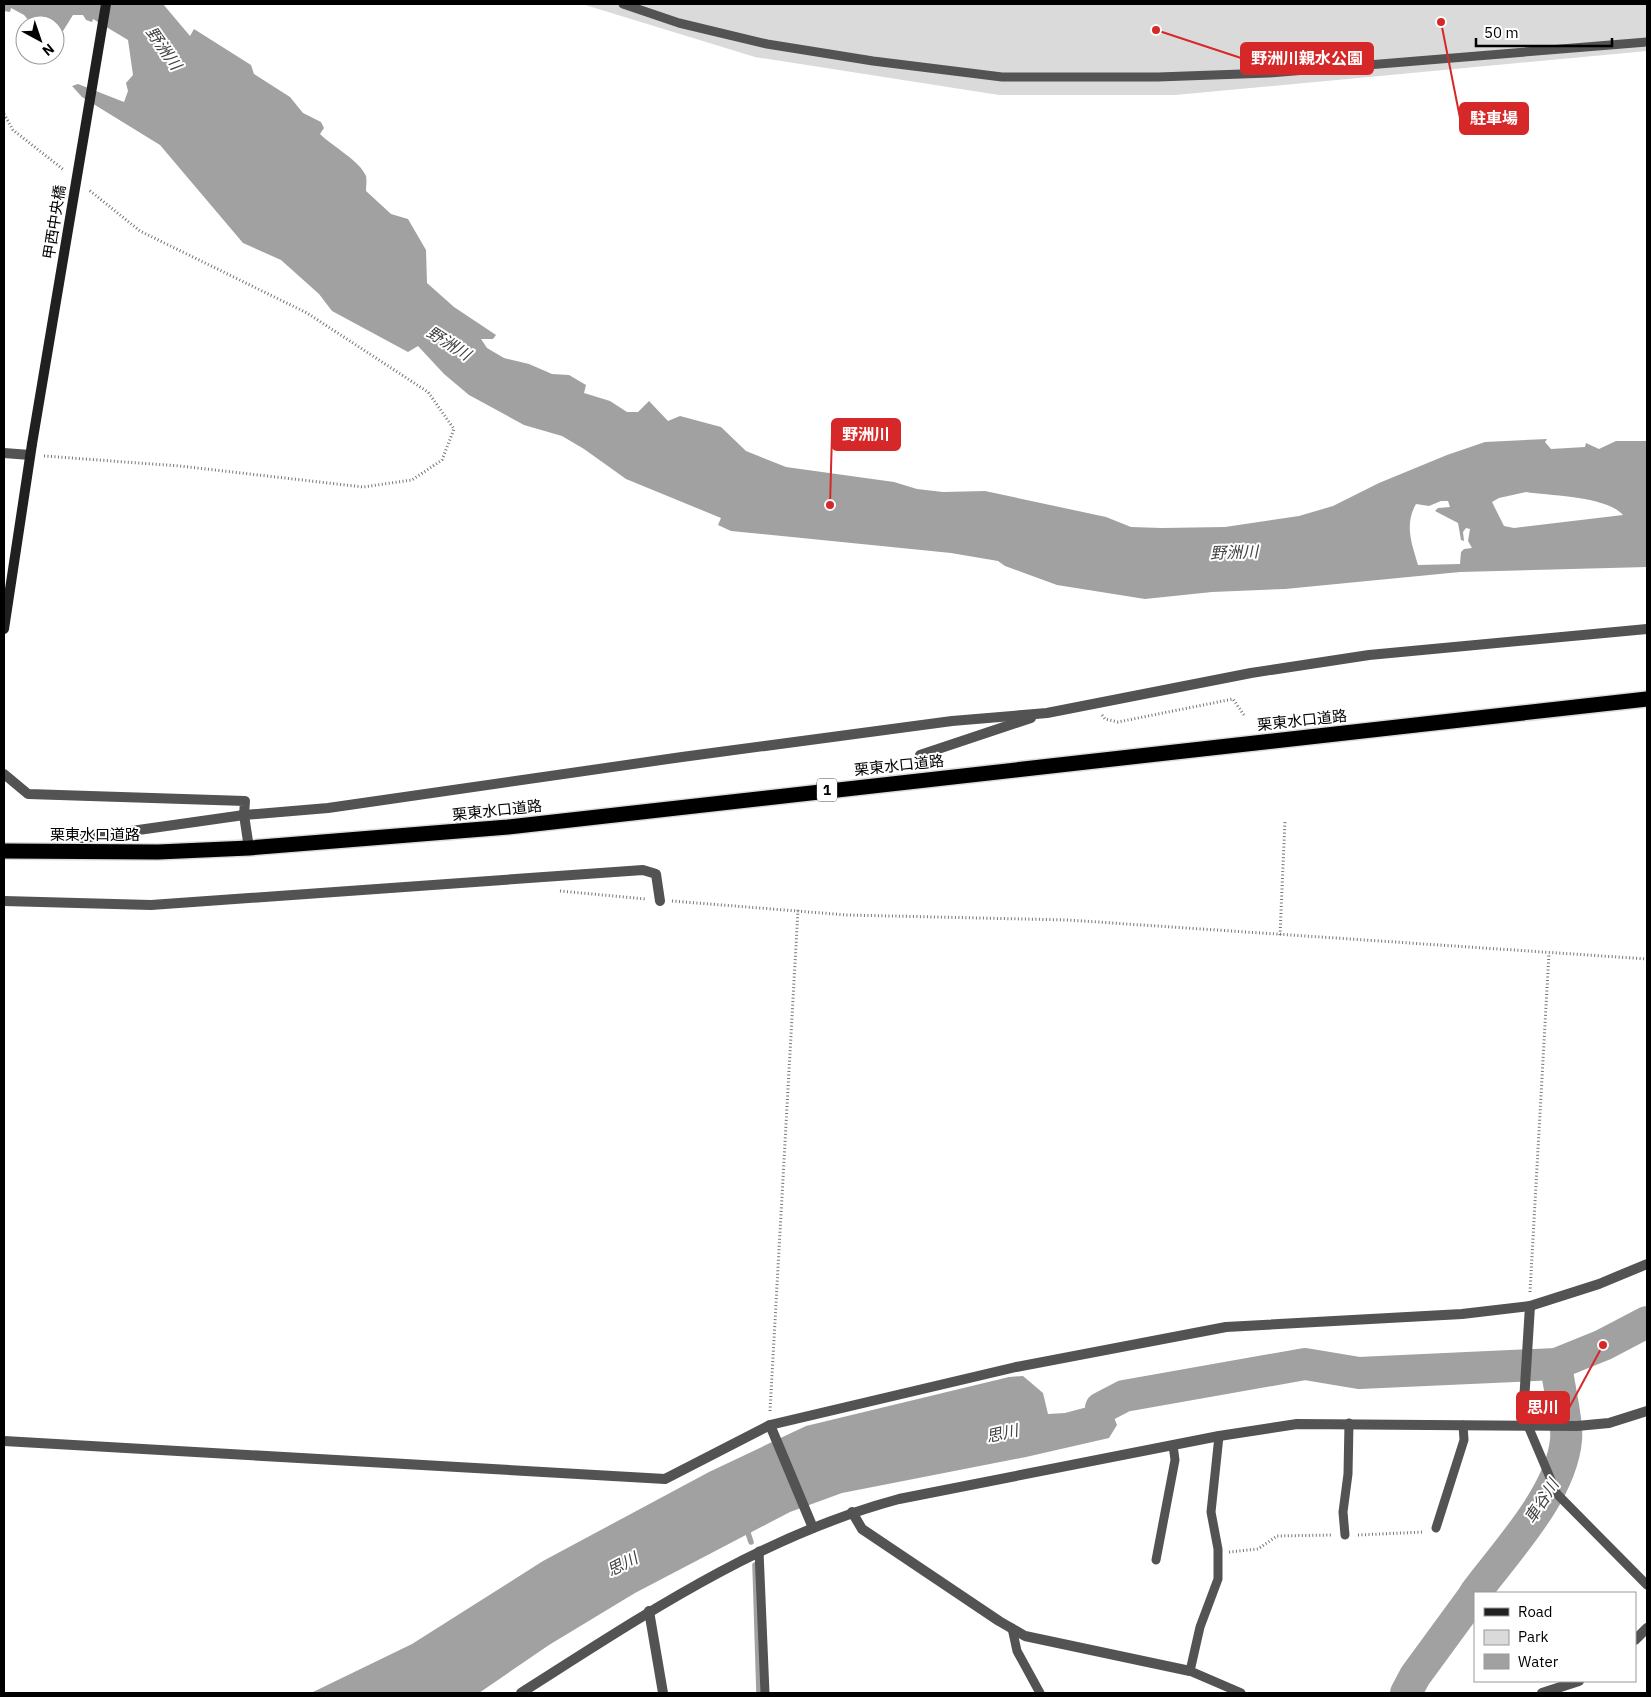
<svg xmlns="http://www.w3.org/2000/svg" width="1651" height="1697" font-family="'IBM Plex Sans','Noto Sans JP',sans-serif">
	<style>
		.green { fill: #dadada }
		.water { fill: #a1a1a1; fill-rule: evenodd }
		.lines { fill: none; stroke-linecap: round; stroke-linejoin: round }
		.stream { stroke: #a1a1a1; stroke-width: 5.5 }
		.river { stroke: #a1a1a1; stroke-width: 32 }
		.highway-casing { stroke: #dbdbdb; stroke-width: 18 }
		.path { stroke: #757575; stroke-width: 3; stroke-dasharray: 1 2.5; stroke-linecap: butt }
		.lane { stroke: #535353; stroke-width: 9 }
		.street { stroke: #535353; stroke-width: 10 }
		.secondary { stroke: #202020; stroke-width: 10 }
		.highway { stroke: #000; stroke-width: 15 }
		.secondary-bridge { stroke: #202020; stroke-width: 10 }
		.labels { text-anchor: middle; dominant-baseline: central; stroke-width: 4; stroke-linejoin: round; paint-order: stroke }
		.shield { fill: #fff; stroke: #4c4c4c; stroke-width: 1 }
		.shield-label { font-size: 14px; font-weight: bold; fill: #000 }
		.street-label { font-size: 15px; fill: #000; stroke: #fff }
		.water-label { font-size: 16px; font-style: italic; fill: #424242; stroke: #fff }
		.leader { fill: none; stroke: #d62828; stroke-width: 2 }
		.callout-dot { fill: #d62828; stroke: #fff; stroke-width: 2 }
		.callout { fill: #d62828; stroke: #d62828; stroke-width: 2 }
		.callout-label { font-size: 16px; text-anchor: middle; font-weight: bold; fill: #fff }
	</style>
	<rect width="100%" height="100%" fill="#fff"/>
	<polygon class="green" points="582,4 1647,4 1647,51 1175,95 999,95 755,57"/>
	<g class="water">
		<path d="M4,4H163L190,36L194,29L251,65L254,74L290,97L303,113L321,122L324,128L320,134C332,146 360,161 366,176C367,180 366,187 366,191L391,214L408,219L426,250L427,283L454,307L496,335L493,339H481L487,348L504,358L529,364L552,374L569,375L586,385L584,393L610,401L627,412H638L649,401L668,421L680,416L721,427L746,451L786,467L894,482L917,489L943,492L985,491L1106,517L1131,527L1162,528L1225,527L1299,516L1333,506L1379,483L1447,455L1485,442L1547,439L1545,442L1551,449L1585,447L1586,443L1599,449L1616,441H1647V567L1460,572L1285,589L1212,592L1145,599L1057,585L1005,566L998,561L951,553L731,531L718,525L721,518L626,479L584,449L562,436L524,425L469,395L444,374L418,346L408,352L332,311L319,294L281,260L243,243L160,145L82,97L72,86L78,84L124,102L128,91L126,83L133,75L128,40L93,19L92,22L86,20L83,15H73L63,31L55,29V25L30,22L24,15L11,8L10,12L4,11ZM1526,492C1551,496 1606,496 1623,515L1514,528L1504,526L1492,502L1499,498ZM1441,501H1448L1450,507L1438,508L1435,511L1458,523L1461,540L1464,541L1463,532L1466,528L1470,529L1468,541L1472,548L1464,549L1461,552L1460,564L1418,565C1412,544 1404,525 1416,504L1429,506Z"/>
		<polygon points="1023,1376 1043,1393 1048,1414 1065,1413 1106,1402 1122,1392 1143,1391 1112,1412 1117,1425 1109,1438 1026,1457 842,1493 790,1512 635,1593 549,1645 479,1693 311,1693 412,1644 543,1561 709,1472 806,1426 1009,1377"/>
	</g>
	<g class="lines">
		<g class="stream">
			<polyline points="750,1528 748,1533 751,1542"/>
			<polyline points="755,1565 759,1693"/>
		</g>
		<g class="river">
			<polyline points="1101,1408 1124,1396 1305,1364 1359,1373 1556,1364 1603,1345 1647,1322"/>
			<path d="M1475,1593C1507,1550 1561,1494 1566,1440C1568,1423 1558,1383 1556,1364"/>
			<polyline points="1406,1693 1415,1676 1475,1594"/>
		</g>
		<g class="highway-casing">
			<polyline id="highway" points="4,851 158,852 249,848 508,827 1647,699"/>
		</g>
		<g class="path">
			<polyline points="4,114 13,130 64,170"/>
			<polyline points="44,456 180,466 363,487 412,480 442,460 454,429 428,392 307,313 140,231 89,190"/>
			<polyline points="1102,715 1105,719 1118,722 1233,699 1244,715"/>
			<polyline points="560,891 646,899"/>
			<polyline points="672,901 847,915 1068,920 1647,959"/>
			<polyline points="1280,935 1285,820"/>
			<polyline points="1530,1292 1549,953"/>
			<polyline points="770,1411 798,910"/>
			<polyline points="1358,1535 1424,1532"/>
			<polyline points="1229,1552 1258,1549 1277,1536 1332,1535"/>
		</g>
		<g class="lane">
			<polyline points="623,4 679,23 767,44 873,61 1002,77 1158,77 1269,73 1647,42"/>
			<polyline points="1528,1426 1557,1494 1647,1585"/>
			<polyline points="1219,1436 1211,1512 1218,1549 1218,1579 1200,1627 1190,1671 1241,1693"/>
			<polyline points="1436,1528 1464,1440 1463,1425"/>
			<polyline points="1345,1535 1343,1512 1348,1474 1349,1423"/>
			<polyline points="759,1551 765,1693"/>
			<polyline points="1156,1560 1175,1460 1173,1445"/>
			<polyline points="1012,1628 1017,1651 1040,1693"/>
		</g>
		<g class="street">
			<polyline points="4,453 30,455"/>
			<polyline points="920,755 1031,718"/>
			<polyline points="4,774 28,794 245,801 244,815 249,848"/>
			<polyline points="82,838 244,815 328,808 682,757 952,721 1047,713 1251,673 1369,655 1647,629"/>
			<polyline points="4,901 151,905 643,870 656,874 660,901"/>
			<polyline points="770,1425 813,1528"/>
			<polyline points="1528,1426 1523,1418 1530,1306"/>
			<polyline points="4,1441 665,1479 770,1425 1016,1367 1226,1327 1462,1314 1530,1306 1599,1284 1647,1264"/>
			<polyline points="852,1512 862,1529 999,1621 1025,1636 1190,1671"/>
			<polyline points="649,1611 663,1693"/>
			<polyline points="1635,1640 1647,1628"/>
			<path d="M521,1693C641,1617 760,1536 899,1499L1219,1436L1297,1424L1577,1426L1609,1423L1647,1411"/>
			<polyline points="1542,1693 1579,1681"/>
		</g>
		<polyline class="secondary" points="4,629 32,444"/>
		<use href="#highway" class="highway"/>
		<polyline class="secondary-bridge" points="32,444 106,4"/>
	</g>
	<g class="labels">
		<rect class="shield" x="817" y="778.5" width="20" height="23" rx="4"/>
		<g class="shield-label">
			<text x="827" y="790">1</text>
		</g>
		<g class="street-label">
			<text transform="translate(54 222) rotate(-81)">甲西中央橋</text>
			<text transform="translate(1302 720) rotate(-6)">栗東水口道路</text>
			<text transform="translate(899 765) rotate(-6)">栗東水口道路</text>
			<text transform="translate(497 810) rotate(-6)">栗東水口道路</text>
			<text x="95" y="834">栗東水口道路</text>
		</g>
		<g class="water-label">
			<text transform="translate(164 48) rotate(55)">野洲川</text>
			<text transform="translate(449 343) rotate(32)">野洲川</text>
			<text transform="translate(1234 552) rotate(-2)">野洲川</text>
			<text transform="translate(1002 1433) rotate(-12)">思川</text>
			<text transform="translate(1541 1501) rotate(-57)">車谷川</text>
			<text transform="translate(622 1564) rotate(-27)">思川</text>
		</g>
	</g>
	<path class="leader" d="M1156 30L1241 58M1441 22L1460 118M830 505L832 434M1603 1345L1569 1408"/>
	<g class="callout-dot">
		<circle cx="1156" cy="30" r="5"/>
		<circle cx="1441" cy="22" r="5"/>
		<circle cx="830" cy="505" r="5"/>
		<circle cx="1603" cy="1345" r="5"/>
	</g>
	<g class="callout">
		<rect x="1241" y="43" width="132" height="31" rx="5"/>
		<rect x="1460" y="103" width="68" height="31" rx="5"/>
		<rect x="832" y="419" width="68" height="31" rx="5"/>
		<rect x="1517" y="1392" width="52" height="31" rx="5"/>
	</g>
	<g class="callout-label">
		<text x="1307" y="64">野洲川親水公園</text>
		<text x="1494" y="124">駐車場</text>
		<text x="866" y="440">野洲川</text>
		<text x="1543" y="1413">思川</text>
	</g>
	<rect width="1651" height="1697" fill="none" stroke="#000000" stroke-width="10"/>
	<rect x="1474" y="1592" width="162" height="90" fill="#ffffff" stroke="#999999"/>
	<rect x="1484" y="1608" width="25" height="8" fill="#202020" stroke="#999999"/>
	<text x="1518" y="1617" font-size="15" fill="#000000">Road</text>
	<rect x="1484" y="1630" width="25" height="15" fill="#dadada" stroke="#999999"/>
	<text x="1518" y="1642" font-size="15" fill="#000000">Park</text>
	<rect x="1484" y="1654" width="25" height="15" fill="#a1a1a1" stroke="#999999"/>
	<text x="1518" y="1667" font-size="15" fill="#000000">Water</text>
	<g transform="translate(40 40) rotate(140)"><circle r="24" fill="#ffffff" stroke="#999999"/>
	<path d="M0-4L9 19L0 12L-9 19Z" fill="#000000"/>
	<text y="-8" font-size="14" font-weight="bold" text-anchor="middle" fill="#000000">N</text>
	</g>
	<path d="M1476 38v8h136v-8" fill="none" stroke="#000000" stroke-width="2.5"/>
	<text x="1484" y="38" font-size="15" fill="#000000" stroke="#ffffff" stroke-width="4" paint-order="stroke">50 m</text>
</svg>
